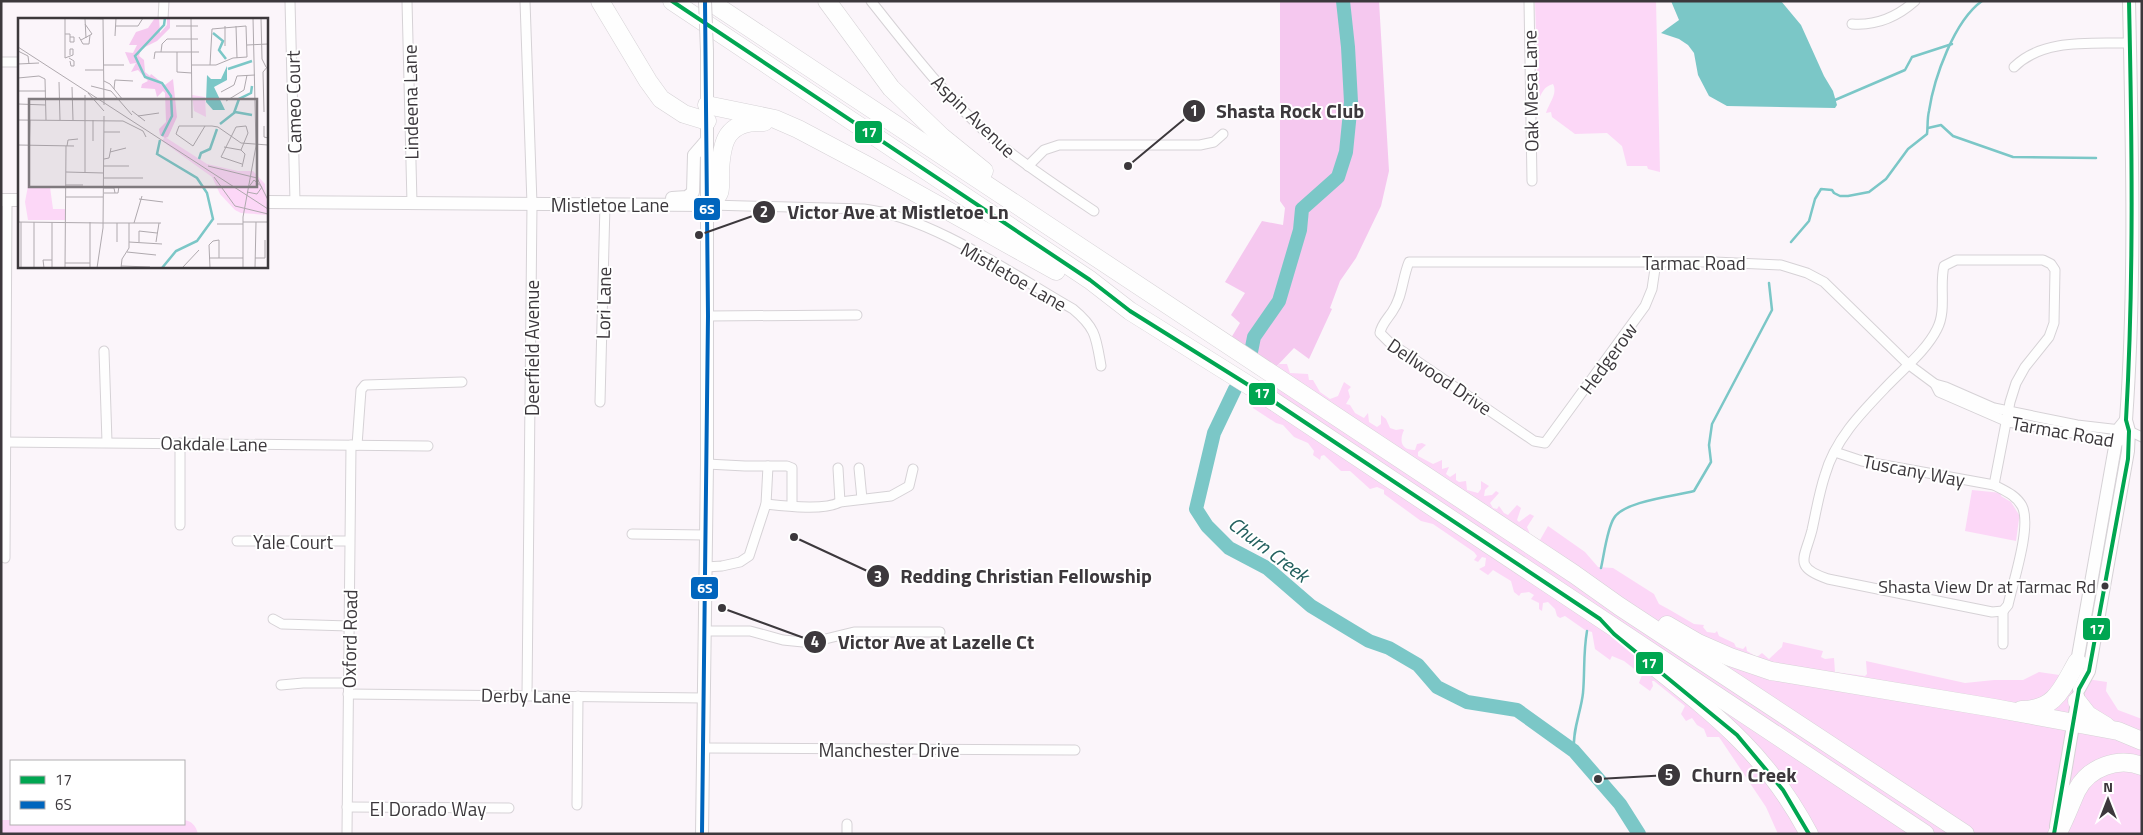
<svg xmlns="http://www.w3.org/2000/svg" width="2143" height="835" font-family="'Titillium Web',sans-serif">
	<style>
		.green { fill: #fcd7f7 }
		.forest { fill: #f5c8ef }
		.water { fill: #7bc7c7 }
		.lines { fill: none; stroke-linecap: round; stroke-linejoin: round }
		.stream { stroke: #7bc7c7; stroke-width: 2.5 }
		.river { stroke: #7bc7c7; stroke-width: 14 }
		.street-casing { stroke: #d6d2d6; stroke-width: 11 }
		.secondary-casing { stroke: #d6d2d6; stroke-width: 14 }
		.highway-casing { stroke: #d6d2d6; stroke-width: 19 }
		.street { stroke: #fefefe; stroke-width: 9 }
		.secondary { stroke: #fefefe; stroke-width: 12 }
		.highway { stroke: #fefefe; stroke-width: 18 }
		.secondary-bridge-casing { stroke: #d6d2d6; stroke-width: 14; stroke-linecap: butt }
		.secondary-bridge { stroke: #fefefe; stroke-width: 12 }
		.bus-1-casing { stroke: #fff; stroke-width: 8 }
		.bus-2-casing { stroke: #fff; stroke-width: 8 }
		.bus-1 { stroke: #00a651; stroke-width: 4 }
		.bus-2 { stroke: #0065bd; stroke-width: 4 }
		.bus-dot { fill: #3c383c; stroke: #fff; stroke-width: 2 }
		.labels { text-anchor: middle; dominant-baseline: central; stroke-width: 4; stroke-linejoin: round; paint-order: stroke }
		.bus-label { font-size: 18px; fill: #3c383c; stroke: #fff; text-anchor: end }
		.street-label { font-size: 19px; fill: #3c383c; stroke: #fff }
		.water-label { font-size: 20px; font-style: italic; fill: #225f5e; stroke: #fff }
		.inset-river { fill: none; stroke: #7bc7c7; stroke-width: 2.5 }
		.inset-road { fill: none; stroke: #afa9ae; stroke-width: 1 }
		.view { fill: #7f7a7e; fill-opacity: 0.15; stroke: #7f7a7e; stroke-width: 2.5 }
		.inset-edge { fill: none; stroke: #3c383c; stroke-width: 2.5 }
		.leader { fill: none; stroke: #3c383c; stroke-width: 2 }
		.callout-dot { fill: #3c383c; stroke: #fff; stroke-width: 2 }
		.mark-label { font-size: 15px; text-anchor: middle; font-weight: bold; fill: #fff }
		.callout-label { font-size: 20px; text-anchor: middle; font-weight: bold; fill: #3c383c; stroke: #fff; stroke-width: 4; stroke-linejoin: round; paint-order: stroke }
		.line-badge { stroke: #fff; stroke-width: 2 }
		.badge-label { font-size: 14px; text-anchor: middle; font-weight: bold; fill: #fff }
	</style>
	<rect width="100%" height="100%" fill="#fbf5fa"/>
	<g class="green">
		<path d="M1535,1H1656L1660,172L1648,169L1647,166H1627L1622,146L1607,133L1575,134L1552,117L1551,112L1546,113C1549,103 1558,94 1553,84C1543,87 1543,92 1538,100Z"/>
		<path d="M1279,364H1287L1290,373L1308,374L1309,380H1313L1320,392L1330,399L1338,396L1344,382L1351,387L1348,390L1350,397L1346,404L1350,405L1355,413L1364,418L1368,413L1369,422L1377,427L1381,424V415L1386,419L1390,428L1396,430L1402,429L1404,430C1399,441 1401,450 1415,450L1417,444L1422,443L1426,445L1418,452V456L1433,464L1442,460V469L1449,467L1446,474L1450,477L1456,473V480L1459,482L1466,481L1467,490L1478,493L1481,489V481L1489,486L1485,490L1484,496L1492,495L1496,491L1499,493L1490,503L1493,508L1497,509L1499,506L1504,513L1508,515L1517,505L1521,508L1517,520L1519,522L1530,514L1534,516L1527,527L1530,534L1540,540L1548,526L1585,552L1598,567L1613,568L1654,594L1659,604L1670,610L1694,624L1704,625L1703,627L1707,632L1715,633L1717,631L1719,636L1734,643L1736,647L1743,649L1746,646L1747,651L1757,657L1762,653L1769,659L1782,647L1783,642L1823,651L1821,657L1825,659L1834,658L1835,672L1865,676L1867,674L1866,661L1965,683L1994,680H2023L2039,672L2107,682L2106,691L2118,710L2142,719V834H1778L1766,807L1719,737H1707L1704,729L1697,725L1692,718L1686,721L1681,714L1685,706L1654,681H1652L1653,686L1650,691L1639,683L1642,675L1624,661L1612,656L1610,660L1595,649L1592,632L1585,630L1565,616L1560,618L1557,616L1555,609L1548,602L1543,603L1542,611L1539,609V603L1531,599L1534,595L1529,592L1521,593L1519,596L1514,592L1511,581L1493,570L1488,575L1479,569L1485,566L1486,558L1482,557L1478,562L1474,560L1477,556L1474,552L1433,524L1421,521L1384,494V490L1377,487L1370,489L1350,471H1341L1324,455L1321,456L1320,460L1313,455L1314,451L1308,443L1294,437L1283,425L1276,423L1253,408L1252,400Z"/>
		<polygon points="1972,490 2002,493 2001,496 2011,502 2021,518 2019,519 2016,541 1965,531"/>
		<path d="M1,820H11V824H184V820C192,821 196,826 198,834H1Z"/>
	</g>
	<polygon class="forest" points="1280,1 1379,1 1389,171 1381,206 1356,258 1340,281 1330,308 1332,309 1309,359 1294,348 1275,368 1231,338 1240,323 1231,315 1245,293 1225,282 1262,221 1283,225 1285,208 1280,201"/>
	<polygon class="water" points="1671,1 1781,1 1801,25 1824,76 1833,91 1837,105 1835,108 1727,106 1709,96 1698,75 1694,53 1688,45 1679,39 1661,33 1679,20"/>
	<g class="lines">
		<g class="stream">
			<polyline points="1835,100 1905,70 1912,57 1952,44"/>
			<polyline points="1928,128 1941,125 1953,136 2013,157 2096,158"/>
			<path d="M1791,242L1809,221L1815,199L1821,189L1832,190L1834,193L1840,196H1848L1869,192L1886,179L1908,149L1927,134C1928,127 1927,119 1929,111C1934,78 1954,21 1982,1"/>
			<path d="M1601,568C1604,555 1607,529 1614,518C1624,501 1675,496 1694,491L1711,462L1709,445L1712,424L1772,310L1769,283"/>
			<path d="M1574,751C1572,731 1581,712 1583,693C1585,671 1583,654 1587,631"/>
		</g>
		<g class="river">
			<polyline points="1251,352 1254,337 1279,301 1300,230 1302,209 1338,177 1346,152 1351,102 1348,47 1343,1"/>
			<polyline points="1235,389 1214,433 1196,509 1207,526 1229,548 1267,568 1311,606 1369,641 1389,648 1418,665 1437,687 1467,702 1517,710 1574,751 1620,804 1639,834"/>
		</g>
		<g class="street-casing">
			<g id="street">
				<polyline points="290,1 295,202"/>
				<polyline points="407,1 412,203"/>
				<polyline points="525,1 532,204 527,695"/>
				<path d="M871,1C909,49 946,97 992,138C1024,165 1060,188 1094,211"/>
				<polyline points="1529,1 1532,181"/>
				<polyline points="163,19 164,1"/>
				<path d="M1852,24C1877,26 1897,17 1915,1"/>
				<polyline points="1,62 19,62"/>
				<path d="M2014,67C2043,38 2092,44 2130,43"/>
				<polyline points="1028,166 1044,150 1059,145 1200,145 1214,142 1223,134"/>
				<path d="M711,205L864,209C932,217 1013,275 1073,309C1096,328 1096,337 1101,366"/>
				<path d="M1656,262L1652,289L1645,306L1545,443L1534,441L1389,342L1380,333C1381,325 1388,318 1392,312C1403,296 1402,279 1409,262H1715L1781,265L1807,273L1824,282L1908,364L1935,384L1946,387L1994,408L2077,425L2129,431L2142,437"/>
				<polyline points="708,316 857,315"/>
				<polyline points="104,351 107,442"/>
				<polyline points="1935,384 1939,392 2008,422 2120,441"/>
				<polyline points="600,402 605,204"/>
				<polyline points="1,442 428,446"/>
				<polyline points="357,445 361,390 365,385 462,382"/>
				<path d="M1835,452L1862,461L1994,485C2005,491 2016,495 2022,506C2032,526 2013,582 2008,605L2003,611"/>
				<polyline points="707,464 745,466 787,466 792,468 792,505"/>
				<polyline points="838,468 840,502"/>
				<polyline points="859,468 862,499"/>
				<path d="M1994,485L2010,402L2016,383L2025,367L2049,337L2054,323L2055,270L2051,264L2043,260H1956L1944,266C1939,286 1947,310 1937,329C1926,351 1904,368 1887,386C1862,412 1835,439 1825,475C1819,493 1816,512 1812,530C1805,558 1792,567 1828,579L1992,612L2003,611"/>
				<path d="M766,504C784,506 825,511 840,502L891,496L909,486L913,469"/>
				<polyline points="180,525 180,443"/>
				<polyline points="632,534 706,535"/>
				<polyline points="237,541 349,541"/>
				<polyline points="5,558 7,200"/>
				<polyline points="706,567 722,566 740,562 749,556 766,504 768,466"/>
				<polyline points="273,619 282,624 349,626"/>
				<polyline points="705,631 750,631 783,640 803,642 817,641 854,632 940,632"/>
				<polyline points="2003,644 2003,611"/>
				<polyline points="281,685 303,683 348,683"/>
				<polyline points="348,694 704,698"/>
				<polyline points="704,748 1075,750"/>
				<polyline points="577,805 578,696"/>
				<polyline points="347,807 509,808"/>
				<polyline points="847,824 847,834"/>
				<polyline points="347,834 351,445"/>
			</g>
		</g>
		<g class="secondary-casing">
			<g id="secondary">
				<polyline points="672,198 687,197 693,192 694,155 707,140"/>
				<polyline points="1,200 19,200"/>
				<polyline points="266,202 708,205"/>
				<polyline points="2077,669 2077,662 2118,430 2126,420"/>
				<path d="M2079,689L2089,671L2128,451L2129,431L2126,420C2136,281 2132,141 2129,1"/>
				<polyline points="2056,826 2078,696"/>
				<polyline points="702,834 707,464 707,51"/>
			</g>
		</g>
		<g class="highway-casing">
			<g id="highway">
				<polyline points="600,1 648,81 661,99 684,114 707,121"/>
				<polyline points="672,1 1090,280 1130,311 1258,391 1925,834"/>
				<polyline points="709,1 1574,574 1619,606 1965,834"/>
				<polyline points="827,1 891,88 942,137 984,171"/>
				<polyline points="707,105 775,119 798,129 866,165 1056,271"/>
				<path d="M708,205C712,201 717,198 719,193C721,188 720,179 720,174C721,142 726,120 764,122"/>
				<polyline points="1667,625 1698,643 1730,657 1771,671 1994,708 2118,731 2142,741"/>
				<path d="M1655,667C1721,719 1769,758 1809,834"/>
				<polyline points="2077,701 2088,715 2106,726"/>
				<path d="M2021,710C2056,710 2062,688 2077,662"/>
				<path d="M2057,834C2065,820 2070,805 2077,790C2089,767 2118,757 2142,766"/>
			</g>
		</g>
		<use href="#street" class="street"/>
		<use href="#secondary" class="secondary"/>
		<use href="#highway" class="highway"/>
		<g class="secondary-bridge-casing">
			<polyline id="secondary-bridge" points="705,1 707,51"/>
		</g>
		<use href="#secondary-bridge" class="secondary-bridge"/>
		<g class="bus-1-casing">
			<g id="bus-1">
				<polyline points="672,1 1090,280 1130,311 1258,391 1600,619 1614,634 1737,735 1783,790 1809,834"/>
				<path d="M2054,834L2079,689L2089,671L2128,459L2129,431L2126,420C2134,280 2132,141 2129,1"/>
			</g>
		</g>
		<g class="bus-2-casing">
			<polyline id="bus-2" points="702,834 708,316 705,1"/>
		</g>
		<use href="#bus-1" class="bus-1"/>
		<use href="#bus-2" class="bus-2"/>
	</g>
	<circle class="bus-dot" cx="2105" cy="586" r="4.5"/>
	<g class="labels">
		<g class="bus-label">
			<text x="2096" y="586">Shasta View Dr at Tarmac Rd</text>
		</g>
		<g class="street-label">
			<text transform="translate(1530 91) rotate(-91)">Oak Mesa Lane</text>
			<text transform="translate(293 102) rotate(-91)">Cameo Court</text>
			<text transform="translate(410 102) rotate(-91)">Lindeena Lane</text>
			<text transform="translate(974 116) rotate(44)">Aspin Avenue</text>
			<text x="610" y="204">Mistletoe Lane</text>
			<text x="1694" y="262">Tarmac Road</text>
			<text transform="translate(1014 276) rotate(30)">Mistletoe Lane</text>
			<text transform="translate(603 303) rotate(-89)">Lori Lane</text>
			<text transform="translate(531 348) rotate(-90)">Deerfield Avenue</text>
			<text transform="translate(1608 358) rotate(-54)">Hedgerow</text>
			<text transform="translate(1440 376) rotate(34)">Dellwood Drive</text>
			<text transform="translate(2063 431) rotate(10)">Tarmac Road</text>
			<text transform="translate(214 443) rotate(1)">Oakdale Lane</text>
			<text transform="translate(1914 470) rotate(11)">Tuscany Way</text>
			<text x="293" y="541">Yale Court</text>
			<text transform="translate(349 639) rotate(-89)">Oxford Road</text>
			<text transform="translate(526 695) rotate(1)">Derby Lane</text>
			<text x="889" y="749">Manchester Drive</text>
			<text x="428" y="808">El Dorado Way</text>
		</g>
		<g class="water-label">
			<text transform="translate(1269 549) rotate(37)">Churn Creek</text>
		</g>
	</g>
	<g transform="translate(18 18)">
		<rect width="250" height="250" fill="#fbf5fa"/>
		<path d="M174,77L187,79L188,99L176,93ZM147,119L189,146L220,153H235L247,166L250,197L223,195L217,192L202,176L194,159L144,123ZM10,168L32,169L35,191H47V202H10L7,184Z" fill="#fcd7f7"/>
		<path d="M137,0H141L142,15L149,7V0H152V10L139,23L123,31L121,38L126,42L127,54L132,58L133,56L147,67L155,61L159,99L150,119L147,120L142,117L141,111L148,104L147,75L145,73L139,79L137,71L123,70L124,66L130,63L120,52L113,54L118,45L112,46L107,34L115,35L119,27H111L118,14L130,10Z" fill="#f5c8ef"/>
		<path d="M209,48V62L196,69L207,92H195L188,84L189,57L193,61H203Z" fill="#7bc7c7"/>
		<path class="inset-river" d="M195,15L205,23L201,32L208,41M210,51L234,43M217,94L234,97M202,106L216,95L221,81L233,75L234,68M144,118L154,98L153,78L144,65L127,59L117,38L146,7L147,0M142,122L139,136L179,160L189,175L195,201L179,223L158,233L144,250M181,141L183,135L192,131L199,111"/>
		<path class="inset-road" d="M13,0L85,1M85,0L86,87M173,0L174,100M243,0L244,41L248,49M47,1V16H52V24H56V19H52M67,1L68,20M98,8H120L125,0M158,8H180M218,8L219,40M47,16V40L55,37V31H52V37M97,18L98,0M61,19L65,26H71L72,17M63,22L74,16L67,6M229,27L250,26M207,28V8M0,29L250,191M0,33L10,38L11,46M143,34L144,26L149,21H180M159,34V54L174,55M51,40L56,43V48H53L52,43M136,41L137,34H181M0,46L21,45M85,47H106M174,47H198L215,40L229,39L228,8L194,11L192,47M67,52H85M0,60L21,58L27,61L28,102M86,63L92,66L105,82M41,64L42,102M73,68L93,73L114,97M54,69L55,102M96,71L97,62L115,63M0,73H28M203,74L216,67L219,58L237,57M70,75L86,93M67,77V155M208,83L226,72L229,57M0,86L28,87M114,93L127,103M246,94L245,54L250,48M120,98L141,95M0,102L105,103L125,113L128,119M187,108L175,128L158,116L161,108H194L200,109L223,125L250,127M246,108V119L250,120M86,114H102M75,123V102M0,127L56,128M49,128L50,122L60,121M206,129L223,132M223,132L230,115L228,108L218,109L203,139L224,146M223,132L227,136L224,149M92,134L108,130M11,140L12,102M86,141L91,140L93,130M86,148H111M190,148L239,160L250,182M48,154L86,155M196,159L217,188L250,196M86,160H125M48,167H65M86,170H96L97,175M229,174L239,176L244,169L236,162L230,170M86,175H100L101,168M48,179H85M121,181L145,184M0,204L85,205M225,204H250V212M85,205H143M116,205L124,178M199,206H225M99,224V205M111,224L144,226M121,224V213L139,215M138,224L141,205M109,234L138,237M191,240H225M237,240H247V222M47,245H72M103,248L132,249M165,249L181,232M3,250V204M16,250V204M26,250L25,242H34M34,250V204M47,250L48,128M72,250V204M79,250L85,210L86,98M103,250L104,241L111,230V205M192,250L191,227L195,223L201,222V240M225,250V199L238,128L235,0M237,250L238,204"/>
		<path class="view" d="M11,81H239V169H11Z"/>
		<rect width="250" height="250" class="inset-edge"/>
	</g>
	<path class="leader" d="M1128 166L1194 111M699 235L764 212M794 537L878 576M722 608L815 642M1598 779L1669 775"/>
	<g class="callout-dot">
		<circle cx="1128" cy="166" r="5"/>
		<circle cx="699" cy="235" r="5"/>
		<circle cx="794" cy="537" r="5"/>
		<circle cx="722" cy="608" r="5"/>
		<circle cx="1598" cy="779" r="5"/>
		<circle cx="1194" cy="111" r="12"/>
		<circle cx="764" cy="212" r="12"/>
		<circle cx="878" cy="576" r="12"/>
		<circle cx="815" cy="642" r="12"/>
		<circle cx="1669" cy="775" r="12"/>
	</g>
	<g class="mark-label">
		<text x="1194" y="116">1</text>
		<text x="764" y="217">2</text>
		<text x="878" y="582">3</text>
		<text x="815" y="647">4</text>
		<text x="1669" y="780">5</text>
	</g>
	<g class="callout-label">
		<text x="1290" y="118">Shasta Rock Club</text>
		<text x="898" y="219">Victor Ave at Mistletoe Ln</text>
		<text x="1026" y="583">Redding Christian Fellowship</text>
		<text x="936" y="649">Victor Ave at Lazelle Ct</text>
		<text x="1744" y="782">Churn Creek</text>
	</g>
	<g class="line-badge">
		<rect x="854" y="120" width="29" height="24" rx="5" fill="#00a651"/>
		<rect x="693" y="197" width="28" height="24" rx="5" fill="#0065bd"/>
		<rect x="1248" y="382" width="28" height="24" rx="5" fill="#00a651"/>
		<rect x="690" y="576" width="29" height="24" rx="5" fill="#0065bd"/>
		<rect x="2082" y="617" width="29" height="24" rx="5" fill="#00a651"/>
		<rect x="1635" y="651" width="29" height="24" rx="5" fill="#00a651"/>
	</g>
	<g class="badge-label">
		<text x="869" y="137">17</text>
		<text x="707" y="214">6S</text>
		<text x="1262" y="398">17</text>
		<text x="705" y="593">6S</text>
		<text x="2097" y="634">17</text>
		<text x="1649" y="668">17</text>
	</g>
	<rect width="2143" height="835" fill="none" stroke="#3c383c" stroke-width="5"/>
	<rect x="10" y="760" width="175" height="65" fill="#ffffff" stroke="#b1afb1"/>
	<rect x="20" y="776" width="25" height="8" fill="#00a651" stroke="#b1afb1"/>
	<text x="55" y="785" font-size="15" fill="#3c383c">17</text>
	<rect x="20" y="801" width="25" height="8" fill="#0065bd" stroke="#b1afb1"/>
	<text x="55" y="810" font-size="15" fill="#3c383c">6S</text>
	<g transform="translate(2108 800)" stroke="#ffffff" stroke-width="4" paint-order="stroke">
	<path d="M0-4L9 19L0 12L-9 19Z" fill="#3c383c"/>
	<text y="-8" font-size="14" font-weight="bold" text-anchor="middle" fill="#3c383c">N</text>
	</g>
</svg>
